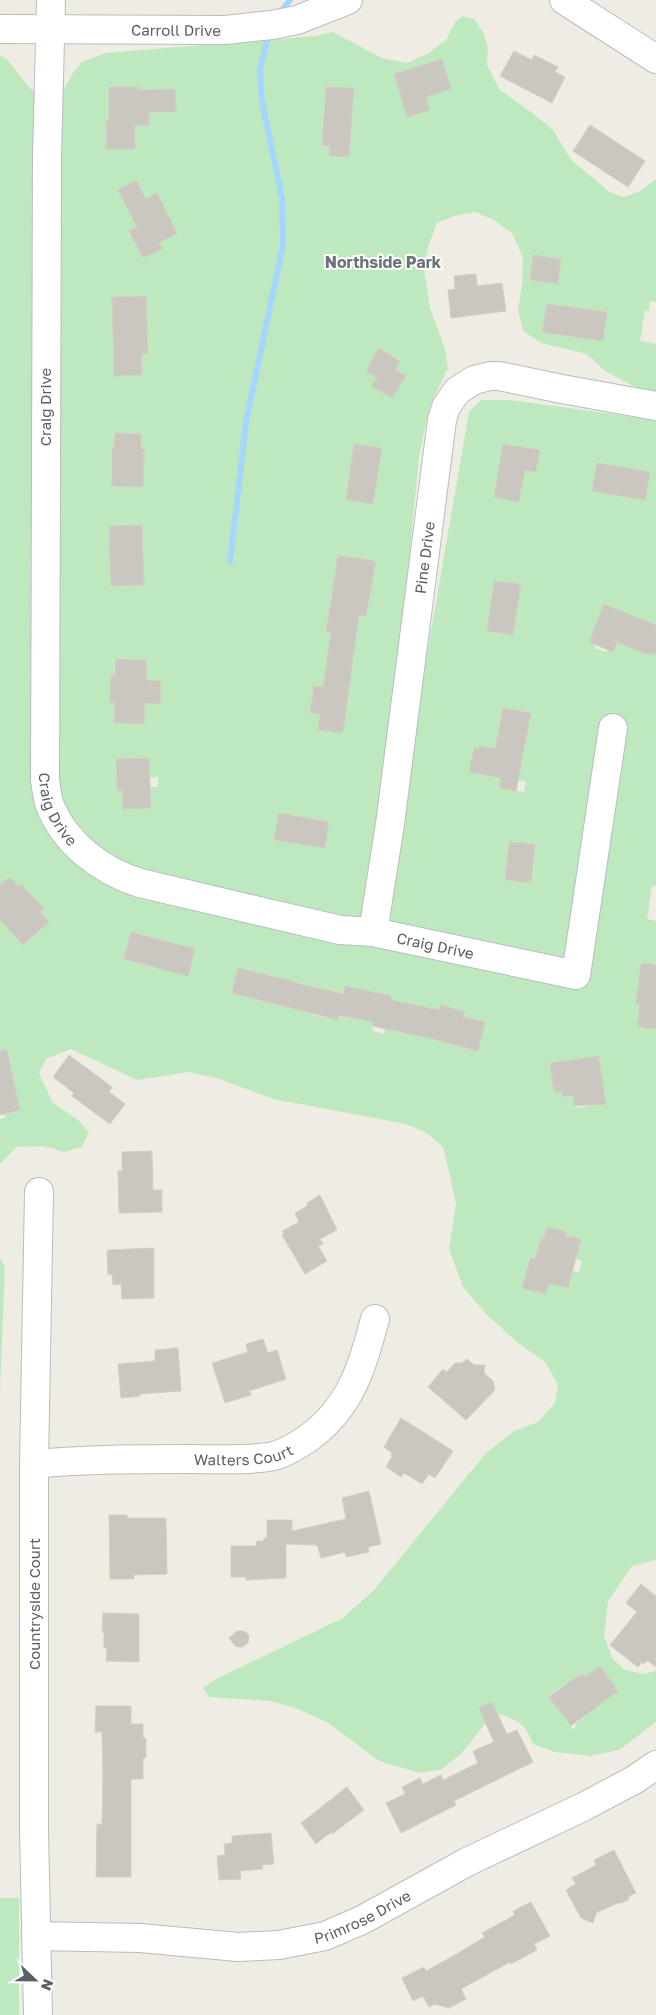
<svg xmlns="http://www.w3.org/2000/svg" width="656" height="2015" font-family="'Golos Text',sans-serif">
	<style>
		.green { fill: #bee9be; fill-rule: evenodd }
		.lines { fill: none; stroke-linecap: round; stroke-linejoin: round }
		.stream { stroke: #a4d7ff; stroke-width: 6 }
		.building { fill: #cac7c0; stroke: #d5cfc1 }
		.minor-casing { stroke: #b8bcc1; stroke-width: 30 }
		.minor { stroke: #fff; stroke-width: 28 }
		.labels { text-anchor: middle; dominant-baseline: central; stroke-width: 4; stroke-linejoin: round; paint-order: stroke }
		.street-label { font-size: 15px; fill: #5b6065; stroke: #fff }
		.neighbourhood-label { font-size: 16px; font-weight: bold; fill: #6c7277; stroke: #fff }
	</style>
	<rect width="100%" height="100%" fill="#efede3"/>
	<g class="green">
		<path d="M463,16L474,19L483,32L488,47L487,65L500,90L531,112L553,130L571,160L611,193L624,197L640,191L656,179V302L650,301L649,311L645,310L640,341L656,344V391L639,389L605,371L587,354L541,343L523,331L518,310L522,284L523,258L512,233L494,220L475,212L454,216L437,223L428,247L424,269L430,308L445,349L448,368L429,408L419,457L394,717L419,700L469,412L481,400H510L656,420V625L604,604L595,648L605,652L607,650L613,652L617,642L656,655V886H652L647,919L656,921V965L641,963L636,1003L640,1004L637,1027L656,1029V1560L632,1566L608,1601L604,1636L612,1658L625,1670L644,1674L656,1671V1722L619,1750L590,1756L555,1752L533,1744C525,1724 520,1721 499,1714L484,1725L462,1753L442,1769L420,1773L379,1761L327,1722L295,1708L270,1701L209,1697L203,1688L216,1679L343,1618L374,1590L486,1453L514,1431L538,1422L555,1403L558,1385L546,1363L517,1342L487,1315L463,1287L449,1249L456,1204L451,1180L443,1147L427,1133L406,1124L273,1099L217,1078L188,1072L137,1080L71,1049L46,1059L39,1073L52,1102L78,1120L89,1132L82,1147L64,1152L44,1146L16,1147L0,1164V1119L5,1118L4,1114L20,1110L10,1065L0,1066V920L23,945L49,922L40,912L43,909L21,884L18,887L10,877L0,885V56L7,59L27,85L41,97L62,92L73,73L82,62L105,53L315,36L333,32L382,58L407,63L427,54L447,39L455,22ZM442,59L451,89L426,97L394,74ZM110,87H137L138,97H148L149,125H135V149H106V121H109ZM326,87L354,89L349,157L330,156V146L322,145ZM175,89L176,111L161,90ZM136,180L146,199L157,194L177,233L159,243L161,249L143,258L129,232L140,225L128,209L118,190ZM533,256L561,259L558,284L530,280ZM146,296L148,353L142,354V375L114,376L112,297ZM547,304L607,312L603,341L543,332ZM379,348L400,360L395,369L405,376L392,398L371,386L377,377L366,370ZM115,433L141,434V449H144L143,487L112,486V448L114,447ZM354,444L382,448L373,504L346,500ZM503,444L540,450L536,472L525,470L519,501L494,497ZM142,526L144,585L111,586L109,527ZM338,555L376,561L366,616L359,615L356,636L326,631ZM494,581L521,585L513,635L487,631ZM116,659L146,660V680L160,681V704L145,703L144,724L114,723V702H110L111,675H115ZM327,662L352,666L343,733L318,730L320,714L310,713L314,686L323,687ZM503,708L530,713L518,780L526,782L524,792L499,788L501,776L470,772L474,748L479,749V746L495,749ZM149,758L150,778L158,777V787L117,789L116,759ZM279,813L329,822L325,848L274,840ZM509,842L535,844L531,883L505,880ZM131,932L195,949L188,975L124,959ZM238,968L292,981L286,1006L232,993ZM345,986L392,996L384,1034L372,1031L374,1020L339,1014L338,1020L313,1015L318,988L344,994ZM441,1005L465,1012L463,1017L484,1022L478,1051L433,1039ZM599,1056L604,1091L588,1094L590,1106L575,1108L573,1095L563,1097L562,1092L554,1093L550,1063ZM547,1227L567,1232L566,1236L581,1240L576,1259L582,1261L579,1272L573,1271L568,1288L549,1283L545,1294L522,1288L529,1258L537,1260L541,1239H544ZM593,1671L604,1672L618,1691L588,1712V1714L575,1724L576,1726L573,1729L549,1696L579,1674L581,1676L583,1674L585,1677Z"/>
		<polygon points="0,1258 5,1267 0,1392"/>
		<rect x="0" y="1898" width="19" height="117"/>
	</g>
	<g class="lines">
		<g class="stream">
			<polyline points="279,14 290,0"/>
			<polyline points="230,562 246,422 283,245 282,198 262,101 260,69 269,34"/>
		</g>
	</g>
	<g class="building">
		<polygon points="514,51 532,60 534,55 558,67 555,72 565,77 552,103 500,76"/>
		<polygon points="442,59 451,89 426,97 430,110 407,117 394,74"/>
		<polygon points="109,87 138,87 138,90 175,89 176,112 149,112 149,125 135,125 135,149 106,149 106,121 109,121"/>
		<polygon points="326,87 354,88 349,157 329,156 330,146 322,145"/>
		<polygon points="590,125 645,161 628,187 573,151"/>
		<polygon points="136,180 146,199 157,193 177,233 159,243 162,249 143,258 129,231 137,227 118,190"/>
		<polygon points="533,255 561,259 558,284 530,280"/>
		<polygon points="476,274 477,286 502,283 506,311 451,318 448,290 455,289 454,276"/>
		<polygon points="146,296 148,354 142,354 142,375 114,376 112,297"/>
		<polygon points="547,304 607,312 603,341 542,332"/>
		<polygon points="379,348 400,361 395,369 406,376 392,398 371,386 377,377 366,371"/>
		<polygon points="115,433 141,434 141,449 144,449 143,487 112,486 112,447 114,447"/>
		<polygon points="354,444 382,448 373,504 346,500"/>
		<polygon points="503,444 540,450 536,472 525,470 519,502 494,497"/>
		<polygon points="597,463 650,472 645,500 592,491"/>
		<polygon points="142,525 144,585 111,586 109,526"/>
		<polygon points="338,555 376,561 366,616 359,615 343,733 318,730 320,714 310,713 314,686 323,687 331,632 326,632"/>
		<polygon points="494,581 521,584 513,635 487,631"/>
		<polygon points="604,604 656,625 656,655 650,653 649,655 617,642 613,652 589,642"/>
		<polygon points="116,659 146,660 146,680 161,681 160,704 145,703 144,724 114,723 114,702 110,702 111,675 115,675"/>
		<polygon points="503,708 531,713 516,791 499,788 501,778 469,772 474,748 479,749 479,746 495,749"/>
		<polygon points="149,758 151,808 123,809 122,790 117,790 116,759"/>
		<polygon points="279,813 329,822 325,848 274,840"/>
		<polygon points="509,842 535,844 531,883 505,880"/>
		<polygon points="10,877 18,887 21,884 44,909 40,912 49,922 23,945 0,920 0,885"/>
		<polygon points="131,932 195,949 188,976 124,959"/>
		<polygon points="641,963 656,965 656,1029 637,1027 640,1004 636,1003"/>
		<polygon points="238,968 292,981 291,982 344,994 345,986 392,996 391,1000 439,1010 441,1005 465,1012 463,1017 485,1022 478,1051 433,1039 373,1026 373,1022 339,1015 338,1020 232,993"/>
		<polygon points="7,1050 20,1110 0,1115 0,1051"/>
		<polygon points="69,1055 112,1087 109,1092 125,1104 110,1124 72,1096 74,1093 53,1077"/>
		<polygon points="599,1056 606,1104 574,1106 573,1095 563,1097 562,1092 554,1093 550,1063"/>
		<polygon points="152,1151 153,1190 162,1190 162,1212 119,1213 118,1171 122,1171 122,1152"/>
		<polygon points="320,1195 337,1230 320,1239 323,1244 318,1246 327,1261 305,1274 282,1235 284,1234 282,1231 299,1222 295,1213 307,1206 307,1203"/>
		<polygon points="547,1227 567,1232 566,1236 581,1239 568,1288 549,1283 546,1294 522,1288 530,1258 535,1259 541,1239 544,1239"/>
		<polygon points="154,1248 154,1298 122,1299 121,1284 113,1285 112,1274 108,1275 107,1250"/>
		<polygon points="263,1339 268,1353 277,1350 286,1379 249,1391 251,1395 225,1403 212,1363 248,1352 246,1344"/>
		<polygon points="178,1348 181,1391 140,1394 140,1396 121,1398 118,1364 155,1361 155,1350"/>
		<polygon points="467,1359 474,1365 485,1365 484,1373 493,1381 495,1390 466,1420 428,1387 443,1369 447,1372 455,1363 462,1363"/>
		<polygon points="401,1418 453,1451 435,1478 429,1474 422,1484 404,1473 401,1477 386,1467 392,1457 391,1456 392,1453 384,1447"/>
		<polygon points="369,1491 381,1544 368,1547 369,1552 346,1557 345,1552 321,1558 317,1545 286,1544 286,1578 246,1580 246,1577 231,1577 231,1546 256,1546 257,1541 264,1541 264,1538 267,1538 267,1520 292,1520 292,1531 346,1519 342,1498"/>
		<polygon points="109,1515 127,1515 127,1518 166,1518 167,1574 134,1575 134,1579 110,1579"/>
		<polygon points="641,1584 656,1596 656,1667 647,1660 644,1664 642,1662 638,1667 610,1645 637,1612 626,1603"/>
		<polygon points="103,1613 139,1614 139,1662 106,1661 107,1648 104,1648 104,1632 102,1632"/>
		<polygon points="237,1631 244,1631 249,1635 248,1643 243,1647 236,1647 229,1638"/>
		<polygon points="600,1666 618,1691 571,1726 549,1697 580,1674 581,1676 583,1674 585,1677"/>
		<polygon points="492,1702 507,1734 517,1730 533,1762 454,1801 456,1805 401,1833 386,1803 405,1794 402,1787 420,1778 423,1784 441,1775 443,1780 478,1763 473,1751 494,1742 479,1708"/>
		<polygon points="96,1706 131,1706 131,1724 143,1724 143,1738 146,1738 146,1758 143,1758 143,1779 131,1779 131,1877 96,1877 97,1824 102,1824 103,1779 102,1732 95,1732"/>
		<polygon points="347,1787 364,1810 332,1834 331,1832 316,1844 301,1823"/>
		<polygon points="271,1833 274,1864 262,1865 263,1869 240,1871 241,1879 219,1880 217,1856 225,1855 224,1844 232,1843 232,1836"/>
		<polygon points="614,1850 636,1893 629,1896 628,1900 621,1903 618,1903 596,1913 593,1923 581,1918 566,1890 576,1884 572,1878 596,1865 594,1860"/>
		<polygon points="531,1902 550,1936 534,1944 537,1950 511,1964 510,1962 461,1989 466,1999 449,2008 435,2004 429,2007 423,1996 413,2001 402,1978 424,1967 426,1971 455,1955 485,1937 482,1933 515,1915 513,1911"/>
	</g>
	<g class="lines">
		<g class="minor-casing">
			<g id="minor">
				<path id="s1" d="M51,0L47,157L45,780C46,787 47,796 49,803C64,843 101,871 140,883L340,930L373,932L576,975L613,728"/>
				<polyline points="564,0 656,59"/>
				<path id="s2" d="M0,29L225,30L272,25L297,20L348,0"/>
				<path id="s3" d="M373,932L390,824L442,420L446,407L457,391L474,380L490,376H499L562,389L656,406"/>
				<path id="s4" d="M34,1464C86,1459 138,1459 190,1459C217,1459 247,1461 274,1456C285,1453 298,1445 307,1439C351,1408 362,1367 375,1319"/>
				<path id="s5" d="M36,1936L140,1938L238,1947L279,1945L325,1936L362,1920L467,1862L583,1807L634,1780L656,1765"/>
				<polyline points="38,2015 34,1831 34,1464 39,1192"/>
			</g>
		</g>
		<use href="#minor" class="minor"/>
	</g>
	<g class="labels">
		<g class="street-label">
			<text stroke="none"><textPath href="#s2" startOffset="176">Carroll Drive</textPath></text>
			<text transform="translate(45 407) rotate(-90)">Craig Drive</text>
			<text stroke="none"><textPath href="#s3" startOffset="378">Pine Drive</textPath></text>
			<text stroke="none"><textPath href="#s1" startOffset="812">Craig Drive</textPath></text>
			<text stroke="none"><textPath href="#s1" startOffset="1231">Craig Drive</textPath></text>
			<text stroke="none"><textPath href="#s4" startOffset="210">Walters Court</textPath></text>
			<text transform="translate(34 1604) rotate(-90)">Countryside Court</text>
			<text stroke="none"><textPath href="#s5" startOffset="332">Primrose Drive</textPath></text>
		</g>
		<g class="neighbourhood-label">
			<text x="383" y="262">Northside Park</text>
		</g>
	</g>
	<g transform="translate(35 1980) rotate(112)" stroke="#ffffff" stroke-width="4" paint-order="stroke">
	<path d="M0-4L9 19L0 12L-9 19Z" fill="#5b6065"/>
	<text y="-8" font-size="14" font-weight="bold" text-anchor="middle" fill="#5b6065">N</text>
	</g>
</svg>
